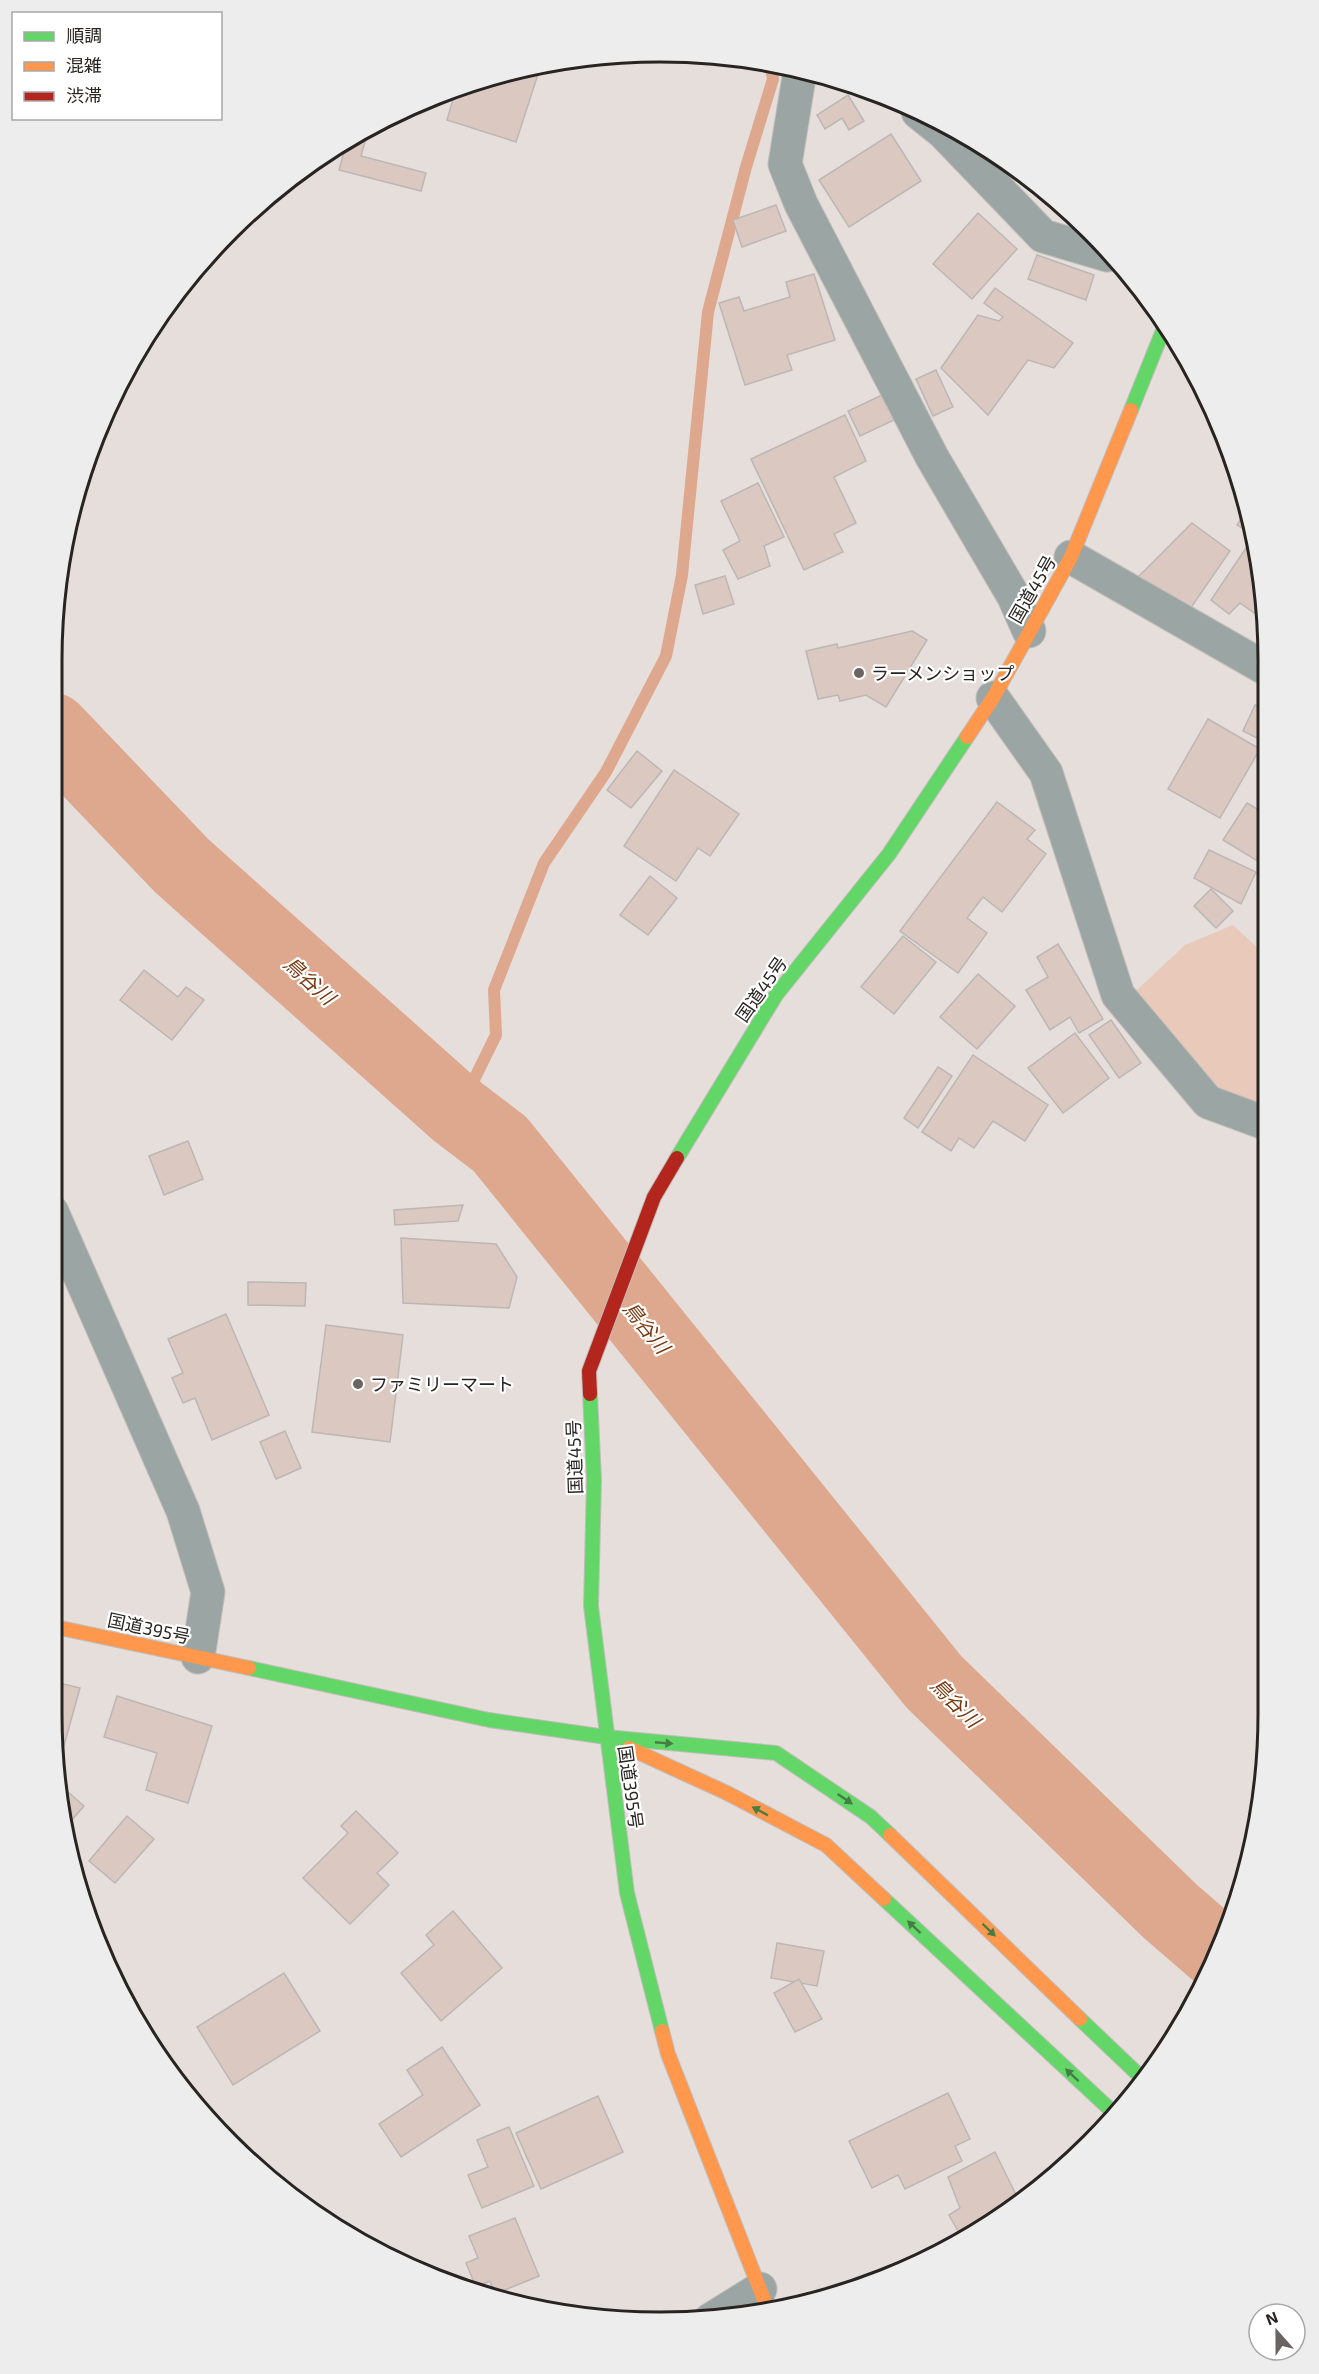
<svg xmlns="http://www.w3.org/2000/svg" width="1319" height="2374" font-family="'Exo 2','Noto Sans JP',sans-serif">
	<style>
		.green { fill: #e9c9b9 }
		.lines { fill: none; stroke-linecap: round; stroke-linejoin: round }
		.stream { stroke: #dda88e; stroke-width: 12 }
		.river { stroke: #dda88e; stroke-width: 75 }
		.building { fill: #dbc9c1; stroke: #bcb7b4; stroke-width: 1.5 }
		.street-casing { stroke: #c2bdba; stroke-width: 35 }
		.fast-casing { stroke: #c2bdba; stroke-width: 16 }
		.slow-casing { stroke: #c2bdba; stroke-width: 16 }
		.jam-casing { stroke: #c2bdba; stroke-width: 16 }
		.street { stroke: #9aa5a4; stroke-width: 33 }
		.fast { stroke: #63d668; stroke-width: 14 }
		.slow { stroke: #ff974d; stroke-width: 14 }
		.jam { stroke: #b3261e; stroke-width: 14 }
		.oneway { fill: #467d44 }
		.poi-dot { fill: #6a6562; stroke: #fff; stroke-width: 2 }
		.labels { text-anchor: middle; dominant-baseline: central; stroke-width: 4.5; stroke-linejoin: round; paint-order: stroke }
		.street-label { font-size: 18px; fill: #282421; stroke: #fff }
		.poi-label { font-size: 18px; fill: #282421; stroke: #fff; text-anchor: start }
		.water-label { font-size: 20px; font-style: italic; fill: #78370e; stroke: #fff }
		.rim { fill: none; stroke: #282421; stroke-width: 3 }
	</style>
	<rect width="100%" height="100%" fill="#e5dedb"/>
	<polygon class="green" points="1233,925 1264,954 1265,1111 1218,1094 1136,991 1185,945"/>
	<g class="lines">
		<polyline class="stream" points="458,1112 496,1035 494,990 544,863 606,772 666,656 682,575 708,312 746,167 773,79 770,64"/>
		<polyline class="river" points="52,730 182,866 458,1112 500,1144 934,1682 1170,1911 1215,1950"/>
	</g>
	<g class="building">
		<polygon points="527,68 539,71 516,142 447,120 456,89 479,81 494,85 498,73"/>
		<polygon points="454,90 451,100 439,96"/>
		<polygon points="848,95 864,121 849,130 842,118 825,129 817,115"/>
		<polygon points="891,134 921,181 849,227 819,180"/>
		<polygon points="356,135 366,138 361,156 426,173 421,191 339,170 347,141"/>
		<polygon points="1037,185 1061,202 1055,207"/>
		<polygon points="776,205 786,231 742,247 733,220"/>
		<polygon points="978,213 1017,249 972,299 933,264"/>
		<polygon points="1037,255 1094,275 1086,300 1028,279"/>
		<polygon points="814,274 835,340 787,355 792,370 745,385 719,303 739,297 744,311 790,297 786,282"/>
		<polygon points="995,288 1073,343 1054,368 1028,360 988,415 941,368 978,315 999,321 1003,317 984,303"/>
		<polygon points="936,370 953,407 933,416 916,379"/>
		<polygon points="882,395 894,420 860,436 848,411"/>
		<polygon points="845,415 866,461 834,477 856,523 834,534 843,552 804,570 751,459"/>
		<polygon points="758,483 784,537 764,546 770,566 738,579 723,550 740,541 721,501"/>
		<polygon points="1245,512 1250,533 1237,525"/>
		<polygon points="1192,523 1230,551 1190,609 1138,577"/>
		<polygon points="1248,545 1254,549 1263,580 1263,619 1240,603 1229,614 1211,600"/>
		<polygon points="725,576 734,604 703,614 695,585"/>
		<polygon points="912,631 927,640 886,707 866,695 840,701 838,695 818,699 806,651 837,644 838,648"/>
		<polygon points="1255,705 1263,709 1263,741 1243,731"/>
		<polygon points="1208,719 1260,749 1220,818 1168,789"/>
		<polygon points="637,751 662,771 631,808 607,790"/>
		<polygon points="674,770 739,814 710,856 698,848 676,881 624,846"/>
		<polygon points="997,802 1035,830 1027,839 1046,854 1002,912 983,897 967,918 987,933 958,973 900,931"/>
		<polygon points="1247,803 1264,813 1264,865 1223,840"/>
		<polygon points="1209,850 1256,872 1241,904 1194,878"/>
		<polygon points="650,876 677,898 648,935 620,915"/>
		<polygon points="1211,889 1233,911 1216,928 1194,906"/>
		<polygon points="903,936 936,962 894,1014 861,987"/>
		<polygon points="1058,944 1103,1019 1079,1033 1070,1017 1050,1030 1026,990 1048,977 1037,957"/>
		<polygon points="144,970 178,997 186,987 204,1000 172,1040 120,1000"/>
		<polygon points="978,974 1015,1006 977,1049 940,1017"/>
		<polygon points="1111,1020 1141,1063 1119,1078 1089,1035"/>
		<polygon points="1075,1033 1109,1078 1063,1113 1028,1068"/>
		<polygon points="973,1055 1048,1105 1025,1141 993,1121 974,1148 959,1138 951,1151 922,1132"/>
		<polygon points="938,1067 952,1076 918,1128 904,1118"/>
		<polygon points="188,1141 203,1179 164,1195 149,1156"/>
		<polygon points="463,1205 458,1221 395,1225 394,1210"/>
		<polygon points="401,1238 496,1244 517,1277 509,1308 403,1303"/>
		<polygon points="248,1282 306,1283 305,1306 248,1305"/>
		<polygon points="226,1314 269,1415 212,1440 195,1398 183,1403 172,1378 183,1373 168,1339"/>
		<polygon points="326,1325 403,1335 390,1442 312,1432"/>
		<polygon points="285,1431 301,1468 276,1479 260,1442"/>
		<polygon points="51,1681 80,1688 63,1749 54,1747"/>
		<polygon points="117,1696 212,1726 188,1803 146,1790 157,1753 104,1737"/>
		<polygon points="60,1785 84,1806 65,1828 62,1825"/>
		<polygon points="356,1811 398,1853 377,1873 389,1885 350,1924 303,1878 348,1833 341,1826"/>
		<polygon points="127,1816 154,1839 115,1883 89,1861"/>
		<polygon points="453,1911 502,1968 441,2021 401,1973 434,1945 426,1935"/>
		<polygon points="777,1943 824,1951 817,1986 771,1978"/>
		<polygon points="284,1973 320,2031 233,2085 197,2027"/>
		<polygon points="799,1979 822,2019 795,2032 774,1993"/>
		<polygon points="442,2047 480,2105 401,2157 379,2124 423,2095 407,2070"/>
		<polygon points="948,2093 970,2139 955,2146 962,2161 905,2189 898,2175 872,2188 849,2141"/>
		<polygon points="598,2096 623,2152 541,2189 516,2133"/>
		<polygon points="509,2127 534,2186 482,2208 468,2175 488,2167 477,2140"/>
		<polygon points="995,2152 1020,2203 997,2221 962,2238 949,2215 960,2208 948,2177"/>
		<polygon points="515,2218 539,2276 495,2294 490,2281 476,2287 466,2263 478,2258 469,2236"/>
	</g>
	<g class="lines">
		<g class="street-casing">
			<g id="street">
				<polyline points="800,71 785,164 801,204 932,457 1014,597 1029,631"/>
				<polyline points="918,112 943,132 1043,236 1107,255"/>
				<polyline points="1071,557 1263,667"/>
				<polyline points="993,698 1046,773 1118,995 1208,1102 1265,1123"/>
				<polyline points="52,1212 183,1511 208,1592 198,1657"/>
				<polyline points="710,2320 760,2289"/>
			</g>
		</g>
		<g class="fast-casing">
			<g id="fast">
				<polyline points="1131,410 1166,323"/>
				<polyline points="677,1158 776,995 889,854 967,737"/>
				<polyline points="590,1394 594,1480 591,1606 627,1893 662,2031"/>
				<polyline points="249,1668 489,1720 606,1737 776,1753 871,1817 890,1835"/>
				<polyline points="884,1899 1115,2114"/>
				<polyline points="1080,2019 1145,2081"/>
			</g>
		</g>
		<g class="slow-casing">
			<g id="slow">
				<polyline points="967,737 993,698 1071,557 1131,410"/>
				<polyline points="51,1626 249,1668"/>
				<polyline points="629,1748 727,1793 826,1845 884,1899"/>
				<polyline points="890,1835 1080,2019"/>
				<polyline points="662,2031 668,2054 768,2310"/>
			</g>
		</g>
		<g class="jam-casing">
			<polyline id="jam" points="590,1394 589,1371 654,1197 677,1158"/>
		</g>
		<use href="#street" class="street"/>
		<use href="#fast" class="fast"/>
		<use href="#slow" class="slow"/>
		<use href="#jam" class="jam"/>
	</g>
	<defs><path id="oneway-solid" d="M-6-.8H1V-3.2L6.5 0L1 3.2V.8H-6Z" transform="scale(1.5)"/></defs>
	<g class="oneway">
		<use href="#oneway-solid" transform="translate(664 1743) rotate(5)"/>
		<use href="#oneway-solid" transform="translate(845 1799) rotate(34)"/>
		<use href="#oneway-solid" transform="translate(760 1811) rotate(-152)"/>
		<use href="#oneway-solid" transform="translate(914 1927) rotate(-137)"/>
		<use href="#oneway-solid" transform="translate(989 1930) rotate(44)"/>
		<use href="#oneway-solid" transform="translate(1072 2075) rotate(-137)"/>
	</g>
	<g class="poi-dot">
		<circle cx="859" cy="673" r="6"/>
		<circle cx="358" cy="1384" r="6"/>
	</g>
	<g class="labels">
		<g class="street-label">
			<text transform="translate(1032 589) rotate(-60)">国道45号</text>
			<text transform="translate(761 989) rotate(-55)">国道45号</text>
			<text transform="translate(574 1457) rotate(-92)">国道45号</text>
			<text transform="translate(149 1628) rotate(12)">国道395号</text>
			<text transform="translate(631 1787) rotate(82)">国道395号</text>
		</g>
		<g class="poi-label">
			<text x="871" y="673">ラーメンショップ</text>
			<text x="370" y="1384">ファミリーマート</text>
		</g>
		<g class="water-label">
			<text transform="translate(310 980) rotate(42)">鳥谷川</text>
			<text transform="translate(647 1327) rotate(51)">鳥谷川</text>
			<text transform="translate(956 1702) rotate(45)">鳥谷川</text>
		</g>
	</g>
	<path d="M0 0H1319V2374H0ZM660 62H660A598 598 0 0 1 1258 660V1714A598 598 0 0 1 660 2312H660A598 598 0 0 1 62 1714V660A598 598 0 0 1 660 62Z" fill="#eeeded" fill-rule="evenodd"/>
	<path class="rim" d="M660 62H660A598 598 0 0 1 1258 660V1714A598 598 0 0 1 660 2312H660A598 598 0 0 1 62 1714V660A598 598 0 0 1 660 62Z"/>
	<rect x="12" y="12" width="210" height="108" fill="#ffffff" stroke="#a9a7a6" stroke-width="1.5"/>
	<rect x="24" y="32" width="30" height="9" fill="#63d668" stroke="#a9a7a6" stroke-width="1.5"/>
	<text x="66" y="42" font-size="18" fill="#282421">順調</text>
	<rect x="24" y="62" width="30" height="9" fill="#ff974d" stroke="#a9a7a6" stroke-width="1.5"/>
	<text x="66" y="72" font-size="18" fill="#282421">混雑</text>
	<rect x="24" y="92" width="30" height="9" fill="#b3261e" stroke="#a9a7a6" stroke-width="1.5"/>
	<text x="66" y="102" font-size="18" fill="#282421">渋滞</text>
	<g transform="translate(1277 2332) rotate(339)"><circle r="28" fill="#ffffff" stroke="#a9a7a6" stroke-width="1.5"/>
	<path d="M0-4.5L10 22L0 15L-10 22Z" fill="#6a6562"/>
	<text y="-9" font-size="16" font-weight="bold" text-anchor="middle" fill="#282421">N</text>
	</g>
</svg>
